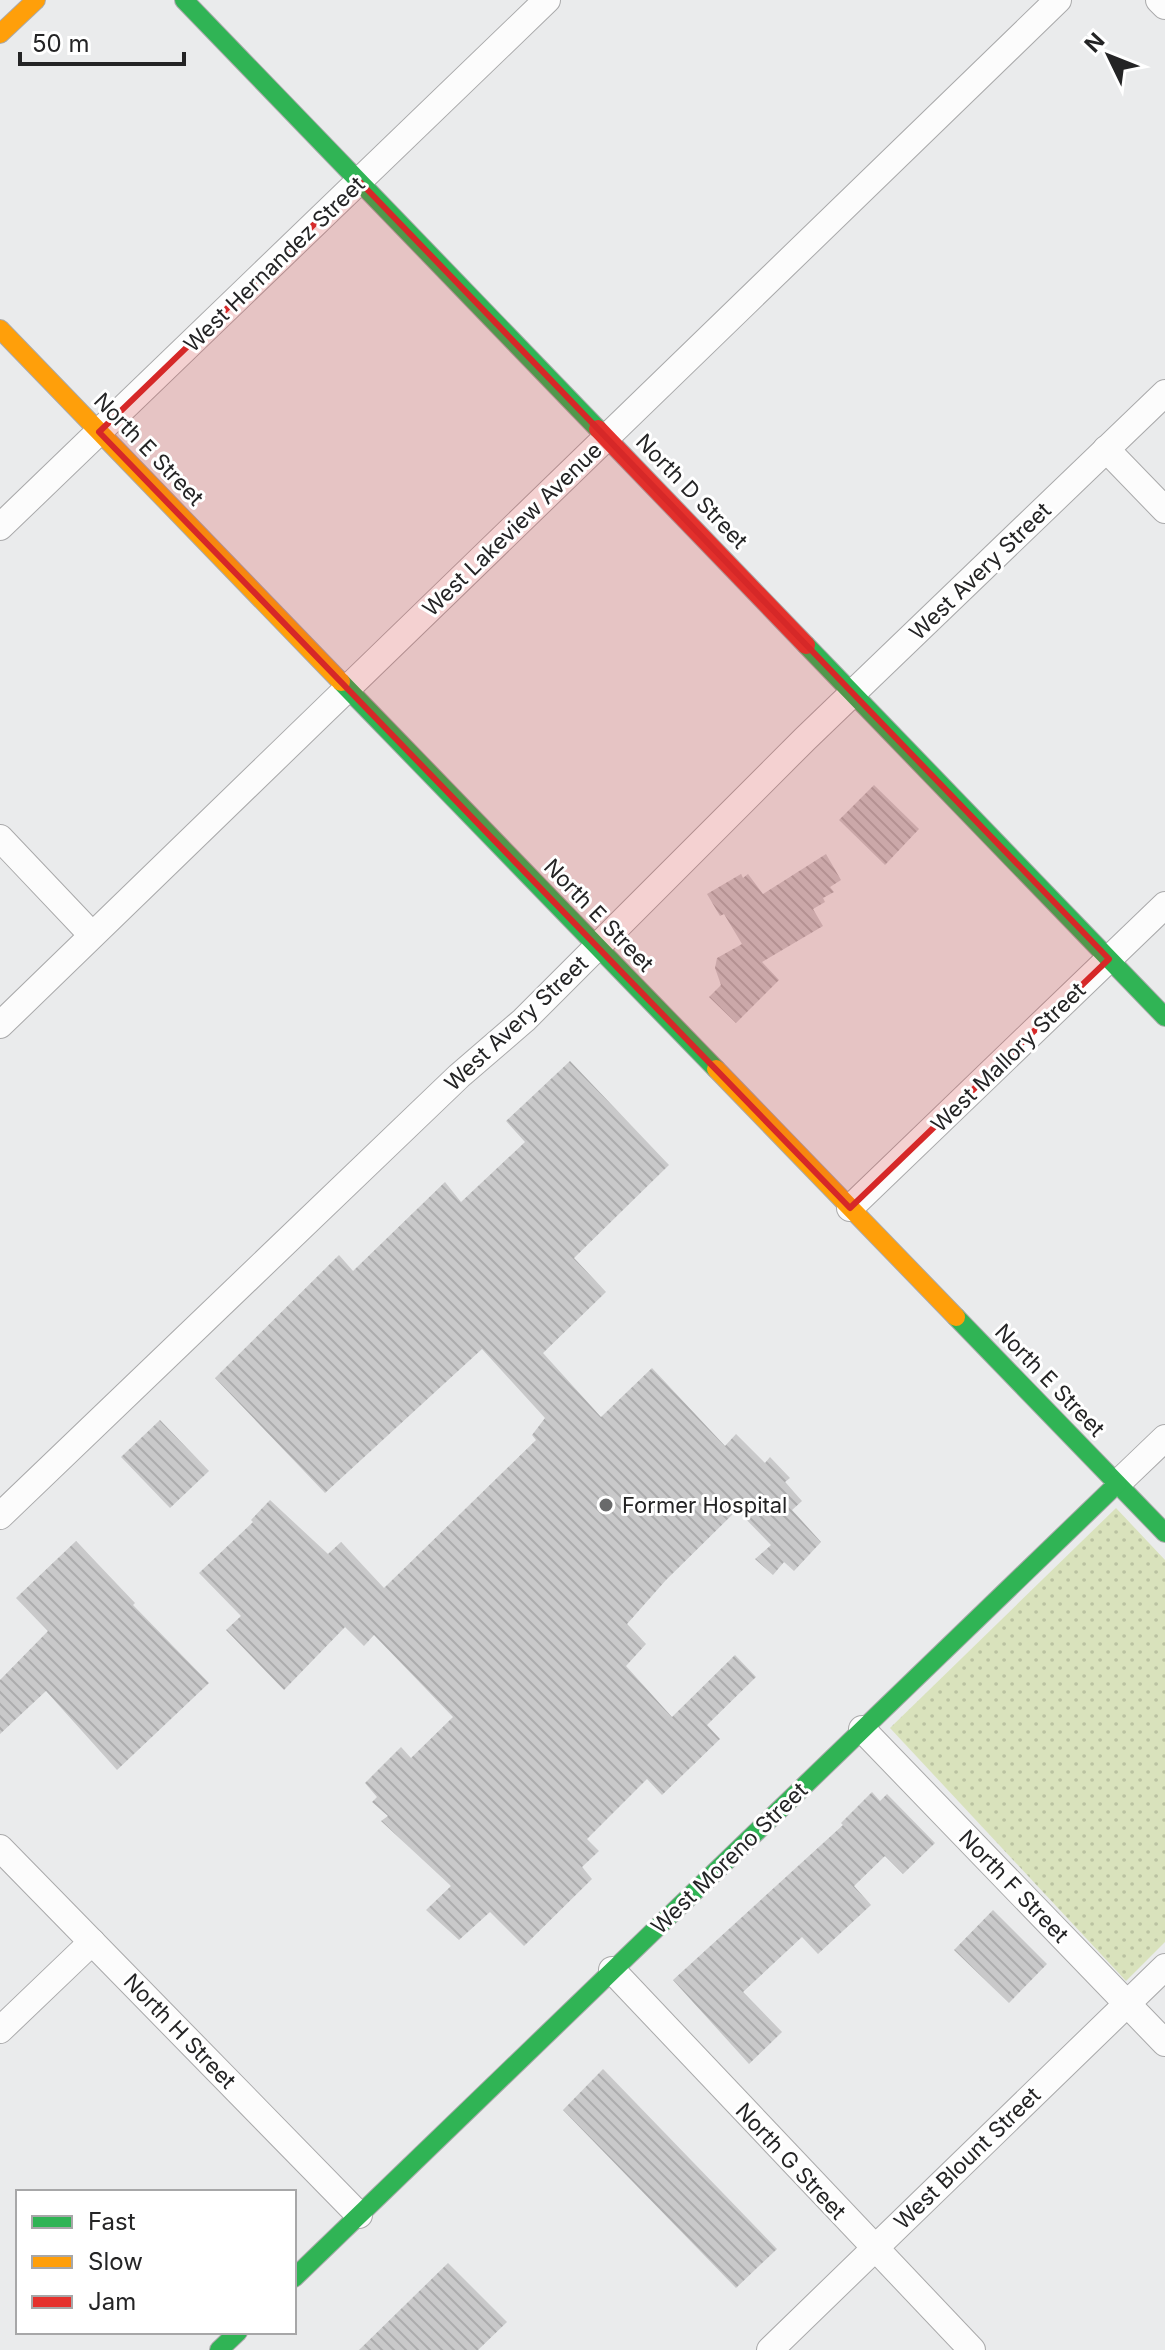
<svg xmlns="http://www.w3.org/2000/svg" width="1165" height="2350" font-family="Inter,sans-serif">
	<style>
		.grass { fill: url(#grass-dots) }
		.building { fill: url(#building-back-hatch) }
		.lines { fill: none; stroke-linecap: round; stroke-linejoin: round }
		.street-casing { stroke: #a9a9aa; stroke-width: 28 }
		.fast-casing { stroke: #a9a9aa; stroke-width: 20 }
		.slow-casing { stroke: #a9a9aa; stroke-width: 20 }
		.jam-casing { stroke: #a9a9aa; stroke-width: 20 }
		.street { stroke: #fcfcfc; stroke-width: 26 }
		.fast { stroke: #30b455; stroke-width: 18 }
		.slow { stroke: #ff9f0a; stroke-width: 18 }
		.jam { stroke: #e5322d; stroke-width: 18 }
		.marked { fill: #d62828; fill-opacity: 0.2; stroke: #d62828; stroke-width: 6; stroke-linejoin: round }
		.poi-dot { fill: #696a6b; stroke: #fff; stroke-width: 3 }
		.labels { text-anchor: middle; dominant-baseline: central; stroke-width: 6; stroke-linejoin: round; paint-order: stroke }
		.street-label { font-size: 22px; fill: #242425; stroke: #fff }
		.poi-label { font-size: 22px; fill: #242425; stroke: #fff; text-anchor: start }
	</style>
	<defs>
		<pattern id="grass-dots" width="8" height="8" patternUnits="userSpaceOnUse" patternTransform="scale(2)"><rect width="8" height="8" fill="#d9e2bc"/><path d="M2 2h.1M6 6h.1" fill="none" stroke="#bac2a1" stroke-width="1.8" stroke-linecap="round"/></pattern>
		<pattern id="building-back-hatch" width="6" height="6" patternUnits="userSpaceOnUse" patternTransform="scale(2)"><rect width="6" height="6" fill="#c9c9ca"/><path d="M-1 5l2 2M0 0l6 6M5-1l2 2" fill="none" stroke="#acacad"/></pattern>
	</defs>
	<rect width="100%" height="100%" fill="#eaebec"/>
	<polygon class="grass" points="1116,1508 1165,1560 1165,1942 1126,1981 890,1728"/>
	<g class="building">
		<polygon points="874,785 919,829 885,865 839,820"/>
		<polygon points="826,854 841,880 830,887 834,892 823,898 825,902 813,909 823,926 762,962 779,980 736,1023 709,997 721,985 715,968 717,958 742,944 724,914 720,916 707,894 741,874 743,878 748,874 763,894"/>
		<polygon points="570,1061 669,1165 574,1258 606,1292 543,1353 601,1417 652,1368 725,1446 736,1434 765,1463 770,1457 790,1478 785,1482 802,1501 792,1510 821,1542 794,1571 784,1562 773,1575 755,1559 771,1545 737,1510 666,1580 627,1624 646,1644 626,1666 672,1717 735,1655 756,1677 707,1725 720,1739 662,1795 647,1779 587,1839 599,1851 582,1867 592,1879 524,1946 490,1912 459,1940 426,1910 451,1886 381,1821 388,1816 372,1802 377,1797 365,1783 401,1747 411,1758 453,1717 374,1635 364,1646 345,1627 284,1690 226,1630 241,1616 199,1573 253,1522 251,1520 270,1500 328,1554 341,1542 384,1588 536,1440 532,1435 545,1418 482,1349 325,1493 215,1378 339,1255 353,1271 445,1182 461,1202 525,1142 506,1121"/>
		<polygon points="160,1420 209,1471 170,1508 121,1457"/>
		<polygon points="76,1541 135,1603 133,1605 209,1683 117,1770 46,1691 0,1734 0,1680 48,1631 16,1598"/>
		<polygon points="872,1792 880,1801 887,1794 935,1843 903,1874 885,1856 854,1886 871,1905 818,1954 802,1937 743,1992 782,2032 749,2064 673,1980 843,1825 841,1823"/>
		<polygon points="993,1910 1047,1964 1009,2003 954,1950"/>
		<polygon points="603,2069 777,2249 736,2288 563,2110"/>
		<polygon points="448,2263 507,2322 478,2350 359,2350"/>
	</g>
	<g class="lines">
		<g class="street-casing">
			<g id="street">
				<polyline points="1159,0 1165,6"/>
				<polyline points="1106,449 1165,510"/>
				<polyline points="0,527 547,0"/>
				<polyline points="0,838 92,935"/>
				<polyline points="0,1025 1058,0"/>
				<polyline points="850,1208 1165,905"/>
				<polyline points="1117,1484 1165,1438"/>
				<polyline points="0,1516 459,1076 524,1020 805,739 1165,393"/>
				<polyline points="862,1729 1165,2043"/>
				<polyline points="0,1848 359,2215"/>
				<polyline points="612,1970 972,2350"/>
				<polyline points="0,2030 92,1942"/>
				<polyline points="770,2350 1165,1967"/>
			</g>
		</g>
		<g class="fast-casing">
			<g id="fast">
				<polyline points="184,0 598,429"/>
				<polyline points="806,645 1165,1017"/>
				<polyline points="341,682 716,1069"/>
				<polyline points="956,1317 1165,1533"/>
				<polyline points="294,2278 1117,1484"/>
				<polyline points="219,2350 238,2332"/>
			</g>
		</g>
		<g class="slow-casing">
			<g id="slow">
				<polyline points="0,34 36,0"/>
				<polyline points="0,329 341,682"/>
				<polyline points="716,1069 956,1317"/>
			</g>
		</g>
		<g class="jam-casing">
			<polyline id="jam" points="598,429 806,645"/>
		</g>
		<use href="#street" class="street"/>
		<use href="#fast" class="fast"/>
		<use href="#slow" class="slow"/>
		<use href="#jam" class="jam"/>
	</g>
	<path class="marked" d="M359,181L1109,959L850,1208L99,432Z"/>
	<circle class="poi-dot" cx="606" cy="1505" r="8"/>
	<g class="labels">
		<g class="street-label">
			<text transform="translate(274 264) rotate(-44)">West Hernandez Street</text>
			<text transform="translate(149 449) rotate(46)">North E Street</text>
			<text transform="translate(692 491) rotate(46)">North D Street</text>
			<text transform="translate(512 529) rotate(-44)">West Lakeview Avenue</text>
			<text transform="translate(980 571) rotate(-44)">West Avery Street</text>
			<text transform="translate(599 915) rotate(46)">North E Street</text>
			<text transform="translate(516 1023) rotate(-43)">West Avery Street</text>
			<text transform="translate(1008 1057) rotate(-44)">West Mallory Street</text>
			<text transform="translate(1050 1380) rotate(46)">North E Street</text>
			<text transform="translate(729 1858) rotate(-44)">West Moreno Street</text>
			<text transform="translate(1014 1886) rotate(46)">North F Street</text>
			<text transform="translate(180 2031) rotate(46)">North H Street</text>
			<text transform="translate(967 2158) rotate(-44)">West Blount Street</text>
			<text transform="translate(791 2161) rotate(47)">North G Street</text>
		</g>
		<g class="poi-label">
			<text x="622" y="1505">Former Hospital</text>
		</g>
	</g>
	<rect x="16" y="2190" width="280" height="144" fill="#ffffff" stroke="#a7a7a8" stroke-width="2"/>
	<rect x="32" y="2216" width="40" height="12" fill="#30b455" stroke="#a7a7a8" stroke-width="2"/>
	<text x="88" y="2230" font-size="24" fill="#242425">Fast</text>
	<rect x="32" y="2256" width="40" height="12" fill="#ff9f0a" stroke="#a7a7a8" stroke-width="2"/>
	<text x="88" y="2270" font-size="24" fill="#242425">Slow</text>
	<rect x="32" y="2296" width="40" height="12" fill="#e5322d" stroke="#a7a7a8" stroke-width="2"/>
	<text x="88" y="2310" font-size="24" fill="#242425">Jam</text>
	<g transform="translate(1109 56) rotate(313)" stroke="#ffffff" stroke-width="6" paint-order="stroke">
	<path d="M0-6L14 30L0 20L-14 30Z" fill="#242425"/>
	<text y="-12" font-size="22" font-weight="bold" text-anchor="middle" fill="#242425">N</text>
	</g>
	<path d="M20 52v12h164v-12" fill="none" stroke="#242425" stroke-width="4"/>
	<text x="32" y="52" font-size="24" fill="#242425" stroke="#ffffff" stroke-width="6" paint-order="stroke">50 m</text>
</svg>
